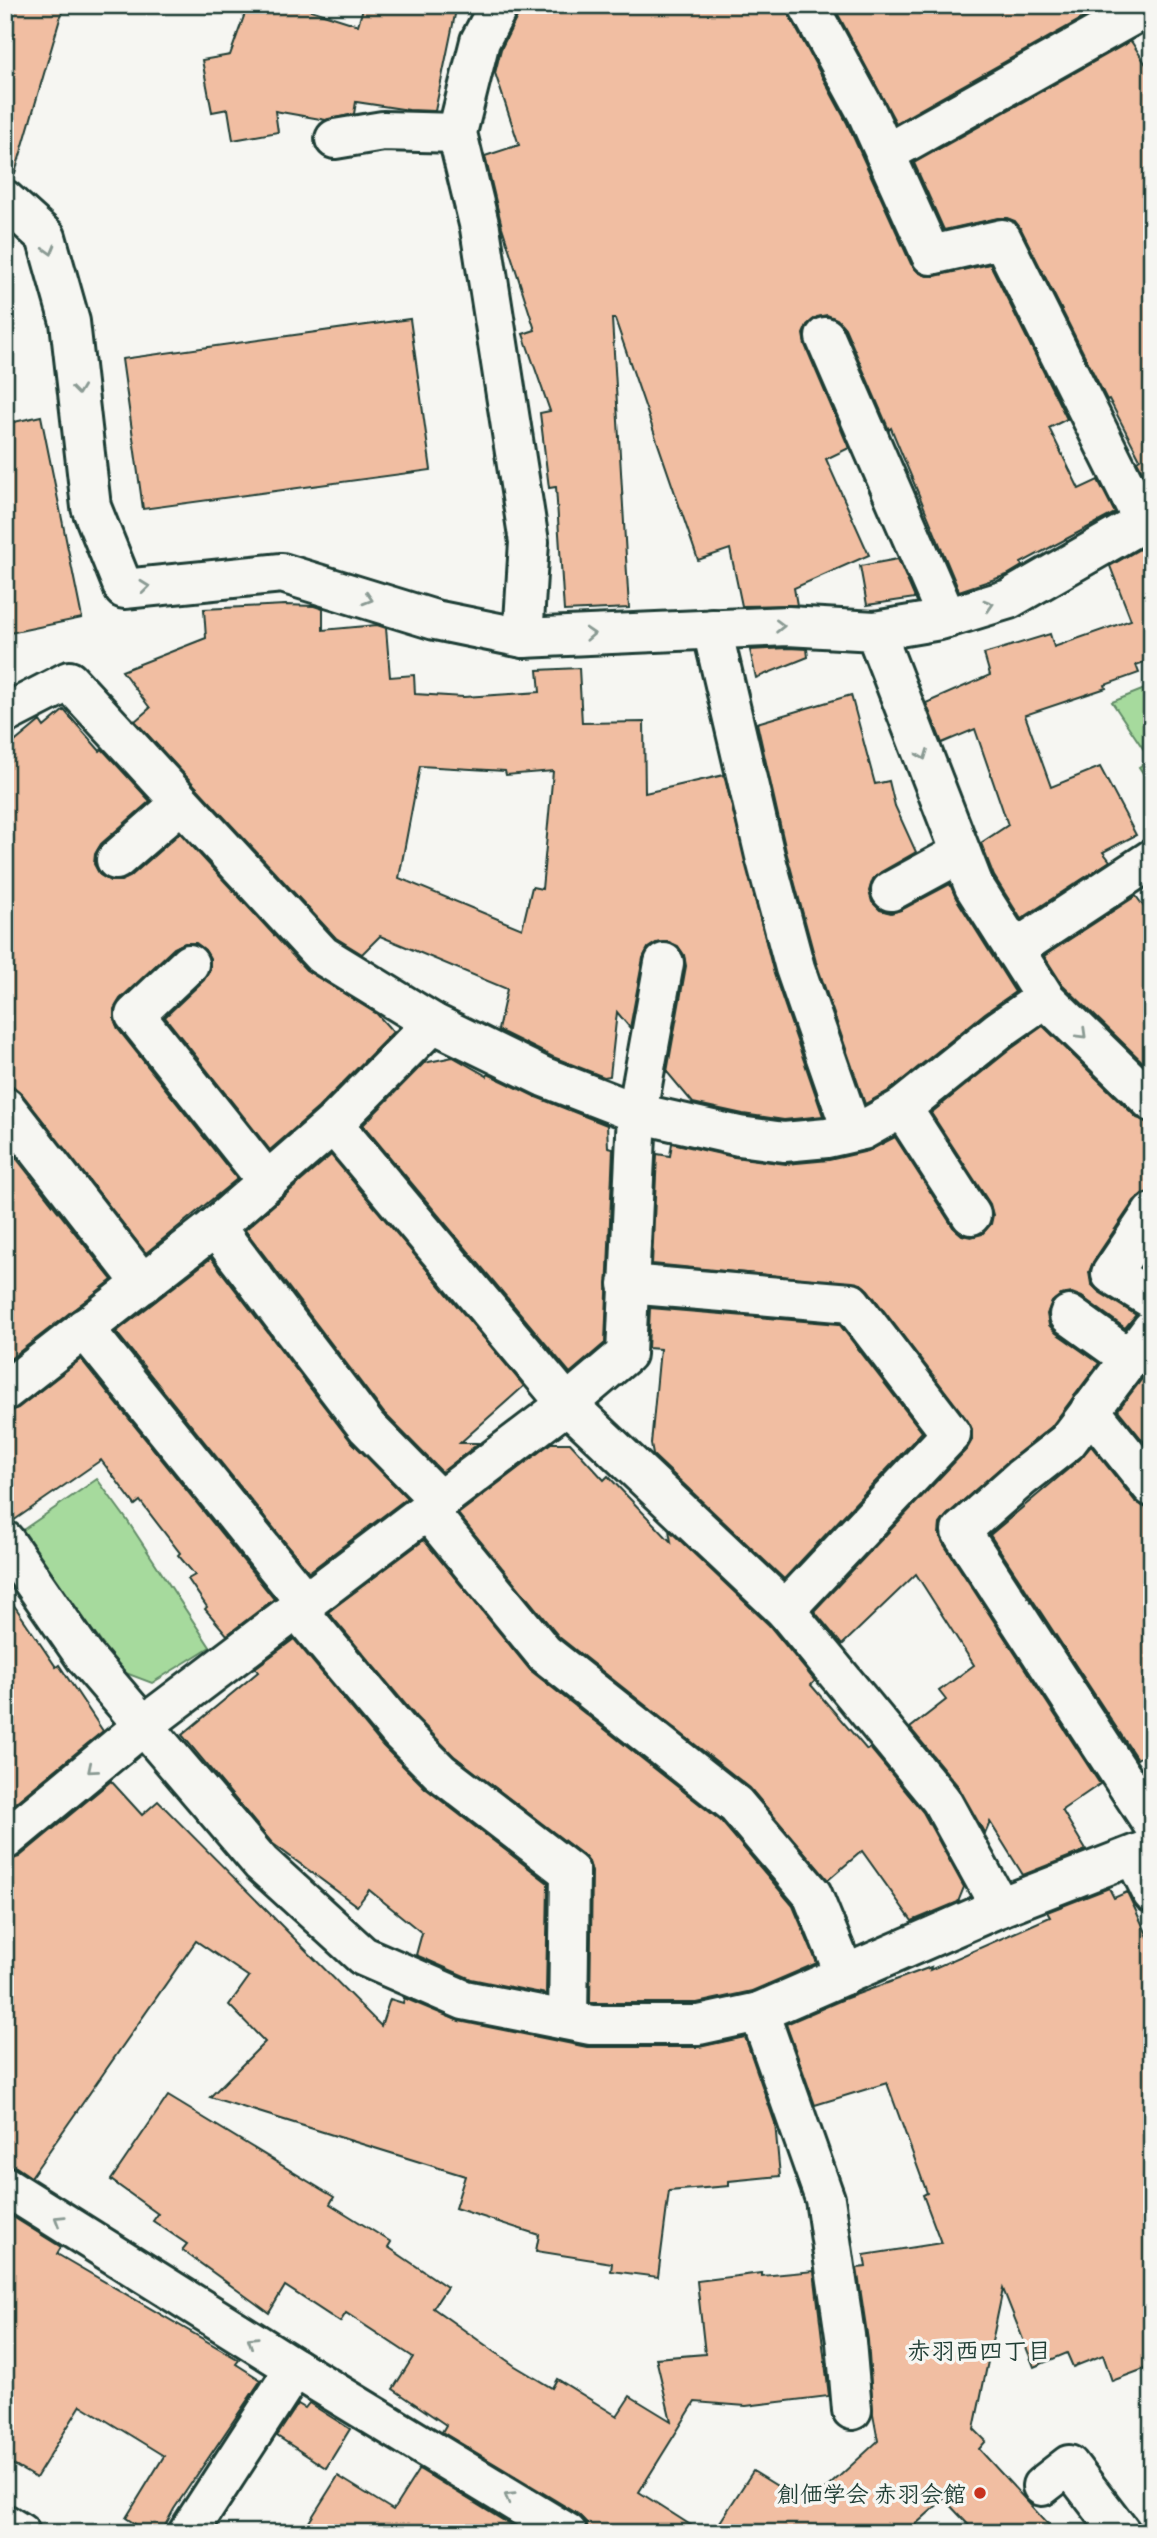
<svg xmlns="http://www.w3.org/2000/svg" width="1157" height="2538" font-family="'Patrick Hand','Klee One',sans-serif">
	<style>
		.green { fill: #a6da9d; stroke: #628c68; stroke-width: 2 }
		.building { fill: #f1bea2; stroke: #1f3d34; stroke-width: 2; fill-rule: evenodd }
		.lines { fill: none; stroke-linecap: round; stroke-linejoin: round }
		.minor-casing { stroke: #1f3d34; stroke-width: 44 }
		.minor { stroke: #f6f6f2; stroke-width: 38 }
		.oneway { stroke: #8a9a93 }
		.poi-dot { fill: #c8321e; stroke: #f6f6f2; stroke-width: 2.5 }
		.labels { text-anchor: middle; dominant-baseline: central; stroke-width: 7; stroke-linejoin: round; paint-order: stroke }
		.poi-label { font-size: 23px; font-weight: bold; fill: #1f3d34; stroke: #f6f6f2; text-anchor: end }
		.neighbourhood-label { font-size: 24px; font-weight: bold; fill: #1f3d34; stroke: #f6f6f2 }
	</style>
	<rect width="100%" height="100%" fill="#f6f6f2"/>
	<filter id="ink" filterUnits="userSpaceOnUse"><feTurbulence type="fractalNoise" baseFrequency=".0143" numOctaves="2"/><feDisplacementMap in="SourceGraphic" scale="14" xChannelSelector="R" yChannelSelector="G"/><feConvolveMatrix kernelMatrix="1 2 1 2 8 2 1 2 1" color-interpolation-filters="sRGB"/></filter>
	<g filter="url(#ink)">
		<g class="green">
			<polygon points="1152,686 1152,787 1139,767 1150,759 1112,702"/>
			<polygon points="97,1479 127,1520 210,1647 152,1683 123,1672 20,1532"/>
		</g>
		<g class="building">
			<polygon points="5,5 64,5 15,173 5,171"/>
			<polygon points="248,5 295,5 358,25 364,5 457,5 435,111 409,110 356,102 354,114 326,120 275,111 278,132 233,140 228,109 212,112 202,60 230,55"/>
			<polygon points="521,5 786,5 789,15 847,123 911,264 918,272 927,276 935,276 990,264 1067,419 1049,428 1079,489 1098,480 1115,513 1021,563 1022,566 1007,575 959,591 891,428 889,430 845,328 837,319 827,315 817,317 807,325 803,334 805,345 849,448 826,459 869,555 794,588 797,605 742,606 730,549 698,560 615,319 612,319 629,608 564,611 556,487 549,488 540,413 550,411 523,334 535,330 502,227 485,156 519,145 495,73 501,49 518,15"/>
			<polygon points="833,5 1106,5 896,123"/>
			<polygon points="1131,41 1152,74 1152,490 1137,461 1140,459 1109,399 1107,400 1021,229 1015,221 1007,218 998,218 944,230 914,163"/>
			<polygon points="410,319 431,470 143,509 122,359"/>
			<polygon points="41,416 82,618 5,634 5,424"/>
			<polygon points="1152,542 1152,667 1149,667 1147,661 1136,665 1139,673 1105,685 1106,688 1025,715 1051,787 1100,767 1136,835 1103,852 1110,861 1021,919 994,876 981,843 1008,825 975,729 942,743 926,703 990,675 984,654 1050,634 1054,647 1131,620 1110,566"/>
			<polygon points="898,559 915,598 867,605 860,566"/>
			<path d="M285,605L314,606L323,609V630L377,625L386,628L390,677L414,675L415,694L464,697L540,692L538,670L579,668L582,723L644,722L645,793L724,775L774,974L823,1116L784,1120L743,1114L693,1103L667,1072L686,966L684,955L678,946L669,942L656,943L648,948L643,958L630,1028L617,1012L610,1076L604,1077L553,1057L498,1030L507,989L380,936L362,954L336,938L135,721L150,708L122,671L206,638L204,609ZM420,766L505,771L506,775L553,771L542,889L532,887L522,929L399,878Z"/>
			<polygon points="788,648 807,649 808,657 756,678 750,650"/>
			<polygon points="851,695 875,784 889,781 895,806 916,852 881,872 873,879 869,891 872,902 880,910 891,913 901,910 950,884 956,898 1015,992 985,1013 890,1090 865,1104 816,962 786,851 757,723"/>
			<polygon points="64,710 100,751 102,749 150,801 101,844 95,854 94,864 100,875 110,881 121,881 130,877 180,833 306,970 377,1014 393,1032 318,1108 270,1150 165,1017 204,980 210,970 210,958 205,950 196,943 185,943 174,948 120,999 114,1009 114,1019 118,1029 237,1179 146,1253 22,1094 14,1087 5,1086 5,750 40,721 44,727"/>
			<polygon points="1136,896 1152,918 1152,1071 1062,984 1044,956"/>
			<polygon points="1043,1026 1137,1118 1152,1123 1152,1191 1142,1194 1134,1201 1093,1262 1089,1272 1091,1284 1099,1292 1136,1315 1125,1328 1082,1297 1072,1293 1061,1295 1052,1302 1047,1314 1049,1325 1056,1333 1099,1363 1051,1427 1007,1462 947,1515 940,1524 939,1534 943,1543 1100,1784 1062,1810 1086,1850 1023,1875 990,1822 985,1834 958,1786 910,1728 946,1700 939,1691 974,1665 916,1574 842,1645 814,1611 967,1449 972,1440 972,1429 968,1421 868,1290 861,1284 652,1264 657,1154 670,1156 672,1143 734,1157 786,1164 829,1160 868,1151 895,1137 953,1227 962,1235 971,1237 982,1234 991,1224 993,1215 990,1204 931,1113 1012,1048"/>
			<polygon points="453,1057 487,1076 488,1074 536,1097 607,1125 608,1147 613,1148 605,1343 570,1373 363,1125 424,1063"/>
			<polygon points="5,1144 112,1280 5,1363"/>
			<polygon points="331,1155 524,1386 460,1443 479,1443 442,1472 384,1413 245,1230"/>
			<polygon points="211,1258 350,1440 407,1498 309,1572 116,1332"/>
			<polygon points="650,1308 839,1324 922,1432 784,1579 653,1455 651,1444 660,1349 648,1348"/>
			<polygon points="81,1359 274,1599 227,1635 205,1609 207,1607 188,1579 195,1575 178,1555 180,1553 140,1501 135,1505 101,1460 13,1521 5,1519 5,1412 18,1408"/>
			<polygon points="1152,1366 1152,1452 1118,1410"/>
			<polygon points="551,1443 570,1443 604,1480 608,1476 671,1542 669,1530 769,1625 815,1681 811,1685 867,1750 870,1748 923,1812 964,1887 958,1902 912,1921 862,1851 828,1880 750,1788 559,1637 458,1514"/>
			<polygon points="1091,1446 1135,1501 1144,1507 1152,1508 1152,1749 1137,1759 990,1535 1080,1459"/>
			<polygon points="424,1540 530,1670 721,1821 793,1906 817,1963 752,1991 697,2003 590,2003 592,1872 589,1862 583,1855 454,1756 416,1717 328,1612"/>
			<polygon points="5,1592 56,1667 59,1665 103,1731 5,1811"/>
			<polygon points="294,1639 383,1746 425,1788 548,1883 546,1994 471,1979 416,1955 422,1933 369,1890 357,1906 272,1843 182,1735 258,1672 255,1668"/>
			<polygon points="111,1781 142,1815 158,1801 381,2026 390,1999 403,2003 404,1998 459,2021 587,2047 699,2047 745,2037 775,2123 780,2176 729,2181 729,2186 669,2191 658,2277 611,2271 612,2263 536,2251 539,2235 455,2208 465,2176 210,2097 265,2042 229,2005 249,1977 196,1941 31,2177 16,2167 5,2164 5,1861 19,1857"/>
			<polygon points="1109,1888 1114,1898 1127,1892 1152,1945 1152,2366 1112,2381 1103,2355 1073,2367 1067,2353 1034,2367 1003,2289 974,2429 986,2441 979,2449 1056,2533 976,2533 944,2499 906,2533 713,2533 753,2471 808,2505 878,2441 873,2414 868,2340 857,2268 866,2267 864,2255 941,2243 923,2195 927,2193 887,2083 815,2105 786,2024 844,1999 931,1967 930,1970 1050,1917 1047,1912"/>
			<polygon points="168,2096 334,2197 330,2204 391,2242 388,2247 447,2287 433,2308 515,2366 552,2388 557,2379 617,2416 630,2396 671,2421 656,2358 705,2354 697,2281 762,2273 762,2276 814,2271 829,2396 746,2406 695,2402 639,2492 703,2533 589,2533 586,2522 578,2514 442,2432 446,2425 393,2389 413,2357 346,2313 340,2322 285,2286 269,2313 182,2250 187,2244 153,2221 158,2214 111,2180"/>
			<polygon points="5,2212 61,2247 57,2254 239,2360 236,2364 261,2380 174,2509 161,2533 149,2533 126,2518 164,2456 81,2405 36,2478 5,2460"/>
			<polygon points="309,2403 350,2429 326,2468 277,2436 298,2404 305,2408"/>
			<polygon points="419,2469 524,2533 302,2533 338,2476 393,2510"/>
		</g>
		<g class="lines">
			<g class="minor-casing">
				<g id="minor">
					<polyline points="499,5 480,41 457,133 480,228 529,542 523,638"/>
					<polyline points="808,5 867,113 931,255 1002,239 1143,521"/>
					<polyline points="335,139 383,131 457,133"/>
					<polyline points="885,154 1151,5"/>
					<polyline points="5,200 46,237 70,322 91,507 124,589 282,573 435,620 523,638 788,626 875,631 974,886 1045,998 1152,1102"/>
					<polyline points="825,337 947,618"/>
					<polyline points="712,629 765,856 795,968 852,1132"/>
					<polyline points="875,631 940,620 1009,599 1152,517"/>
					<polyline points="5,714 69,681 322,955 433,1023 544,1077 637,1113 739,1136 784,1142 827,1138 863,1130 902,1108 999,1030 1045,998"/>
					<polyline points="116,860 181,803"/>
					<polyline points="891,891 961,853"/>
					<polyline points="1014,950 1152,859"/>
					<polyline points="189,964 135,1015 267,1181"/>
					<polyline points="5,1107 143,1284"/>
					<polyline points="902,1108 971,1215"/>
					<polyline points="333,1124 567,1404 785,1610 941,1800 1000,1907"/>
					<polyline points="1152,1213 1111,1274 1152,1299"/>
					<polyline points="215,1227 367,1427 440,1501"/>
					<polyline points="628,1284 851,1303 951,1434 785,1610"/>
					<polyline points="1069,1315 1129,1358"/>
					<polyline points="84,1328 306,1603"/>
					<polyline points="1152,1329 1067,1442 1021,1478 961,1531 1152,1823"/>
					<polyline points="5,1391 215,1227 333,1124 433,1023"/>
					<polyline points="1090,1410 1152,1487"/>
					<polyline points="427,1510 544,1653 736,1805 812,1894 845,1975"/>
					<polyline points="5,1541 85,1657 261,1863 363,1956 464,2000 591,2025 699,2025 759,2012 1000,1907 1152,1848"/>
					<polyline points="297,1609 400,1732 440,1772 570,1872 568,2020"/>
					<polyline points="5,1840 144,1725 567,1404 626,1354 637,1113 664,963"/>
					<polyline points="1134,1856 1152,1893"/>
					<polyline points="759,2012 825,2199 846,2342 852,2410"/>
					<polyline points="5,2186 295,2368 567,2533"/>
					<polyline points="1042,2486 1069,2465 1121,2533"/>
					<polyline points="5,2524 20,2533"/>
					<polyline points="188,2533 295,2368"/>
				</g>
			</g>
			<use href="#minor" class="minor"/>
		</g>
		<defs><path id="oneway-chevron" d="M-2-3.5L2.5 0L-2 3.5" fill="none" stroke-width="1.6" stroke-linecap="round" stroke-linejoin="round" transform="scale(1.75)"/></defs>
		<g class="oneway">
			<use href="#oneway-chevron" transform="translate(50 250) rotate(74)"/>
			<use href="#oneway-chevron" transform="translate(78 390) rotate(83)"/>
			<use href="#oneway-chevron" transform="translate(145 587) rotate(-6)"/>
			<use href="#oneway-chevron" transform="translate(368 599) rotate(17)"/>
			<use href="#oneway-chevron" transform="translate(989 605) rotate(-17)"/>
			<use href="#oneway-chevron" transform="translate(780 626) rotate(-1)"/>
			<use href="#oneway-chevron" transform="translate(590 634) rotate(-3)"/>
			<use href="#oneway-chevron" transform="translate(923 755) rotate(69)"/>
			<use href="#oneway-chevron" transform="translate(1082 1034) rotate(44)"/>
			<use href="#oneway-chevron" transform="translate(92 1769) rotate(140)"/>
			<use href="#oneway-chevron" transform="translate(59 2220) rotate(-148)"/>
			<use href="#oneway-chevron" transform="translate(252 2341) rotate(-148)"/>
			<use href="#oneway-chevron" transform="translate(509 2497) rotate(-149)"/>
		</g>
	</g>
	<circle class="poi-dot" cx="980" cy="2493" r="7"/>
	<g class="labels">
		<g class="poi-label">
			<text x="966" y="2493">創価学会 赤羽会館</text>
		</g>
		<g class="neighbourhood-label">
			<text x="979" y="2350">赤羽西四丁目</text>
		</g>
	</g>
	<rect width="1157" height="2538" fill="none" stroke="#f6f6f2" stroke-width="28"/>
	<rect x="14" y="14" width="1129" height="2510" fill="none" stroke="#1f3d34" stroke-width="2.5" filter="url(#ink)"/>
</svg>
